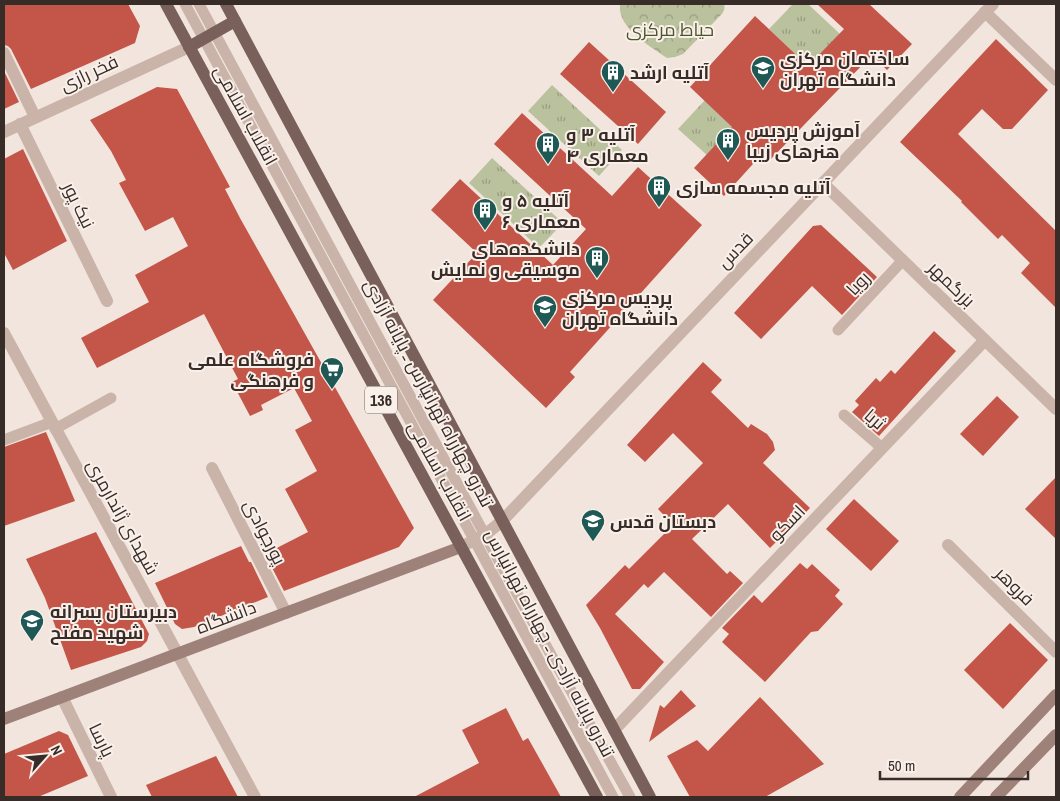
<svg xmlns="http://www.w3.org/2000/svg" width="1060" height="801" font-family="'Archivo Narrow',Cairo,sans-serif">
	<style>
		.grass { fill: url(#grass-tufts) }
		.forest { fill: url(#forest-crowns) }
		.building { fill: #c45649 }
		.lines { fill: none; stroke-linecap: round; stroke-linejoin: round }
		.service { stroke: #cab4a9; stroke-width: 11 }
		.minor { stroke: #cab4a9; stroke-width: 12 }
		.tertiary { stroke: #cab4a9; stroke-width: 12 }
		.secondary { stroke: #9e827a; stroke-width: 12 }
		.primary { stroke: #79605a; stroke-width: 12 }
		.labels { text-anchor: middle; dominant-baseline: central; stroke-width: 4; stroke-linejoin: round; paint-order: stroke }
		.shield { fill: #faf0ea; stroke: #726763; stroke-width: 1 }
		.shield-label { font-size: 16px; font-weight: bold; fill: #382c29 }
		.park-label { font-size: 18px; fill: #4c562d; stroke: #faf0ea }
		.poi-label { font-size: 18px; font-weight: bold; fill: #382c29; stroke: #faf0ea; text-anchor: start }
		.street-label { font-size: 18px; fill: #382c29; stroke: #faf0ea }
	</style>
	<defs>
		<pattern id="grass-tufts" width="24" height="20" patternUnits="userSpaceOnUse" patternTransform="scale(1.25)"><rect width="24" height="20" fill="#bac19d"/><path d="M3 7l-1-3M5 7V3M7 7l1-3M15 17l-1-3M17 17v-4M19 17l1-3" fill="none" stroke="#989d80"/></pattern>
		<pattern id="forest-crowns" width="20" height="18" patternUnits="userSpaceOnUse" patternTransform="scale(1.25)"><rect width="20" height="18" fill="#bac19d"/><path d="M2 6a3 3 0 1 1 6 0M12 15a3 3 0 1 1 6 0" fill="none" stroke="#989d80"/></pattern>
	</defs>
	<rect width="100%" height="100%" fill="#f2e5dd"/>
	<g class="grass">
		<polygon points="793,4 808,4 840,34 808,66 769,29"/>
		<polygon points="552,85 622,150 599,176 528,111"/>
		<polygon points="705,100 732,127 707,155 678,129"/>
		<polygon points="492,158 563,223 539,248 469,183"/>
	</g>
	<path class="forest" d="M620,4H724C726,10 722,14 718,18L683,54L675,57L667,58C650,46 617,28 620,4Z"/>
	<g class="building">
		<polygon points="4,4 128,4 140,26 135,43 31,89 11,49 8,46 4,45"/>
		<polygon points="817,4 869,4 912,44 887,70 872,55 769,161 762,154 724,196 694,168 732,127 690,87 755,16 808,66 844,29"/>
		<polygon points="996,39 1048,90 1012,129 1003,129 982,109 958,134 1056,231 1056,308 1021,273 1030,263 1002,235 998,239 961,202 962,201 900,142"/>
		<polygon points="589,42 666,112 638,144 560,74"/>
		<polygon points="4,71 19,102 4,109"/>
		<polygon points="157,87 177,89 189,111 230,187 225,189 240,218 414,528 399,547 284,591 265,554 308,532 285,489 317,471 295,430 312,421 294,388 261,405 263,410 250,416 232,382 238,379 204,314 97,368 81,338 149,302 135,275 188,246 173,217 145,231 119,183 126,180 111,151 90,120"/>
		<polygon points="522,113 612,196 638,167 702,225 570,372 575,377 546,408 433,300 477,253 431,210 460,179 553,265 586,229 494,144"/>
		<polygon points="23,149 67,241 13,270 4,253 4,159"/>
		<polygon points="821,225 877,277 842,315 812,286 761,339 734,313 813,226"/>
		<polygon points="934,331 956,351 879,436 852,412 859,405 855,401 876,378 880,382 891,370 895,374"/>
		<polygon points="703,362 722,380 711,392 748,428 751,424 767,434 773,442 775,450 763,463 810,508 770,548 728,504 692,539 727,574 730,571 743,583 711,617 664,572 648,588 644,584 615,614 664,662 640,689 632,689 600,628 586,605 625,565 629,569 673,525 658,509 703,463 673,433 645,462 627,445"/>
		<polygon points="997,396 1019,417 983,456 960,434"/>
		<polygon points="46,432 75,501 4,526 4,447"/>
		<polygon points="1056,477 1056,539 1025,509"/>
		<polygon points="854,499 899,541 871,571 826,529"/>
		<polygon points="96,532 149,634 147,641 141,647 71,670 45,598 26,559"/>
		<polygon points="241,546 249,562 251,562 268,597 194,627 182,629 175,624 155,583"/>
		<polygon points="800,563 807,569 812,564 840,590 835,596 843,604 818,631 811,632 765,682 722,642 729,634 722,628 754,595 762,603"/>
		<polygon points="1010,623 1048,660 1003,709 964,670"/>
		<polygon points="681,690 696,706 649,742 660,705 664,708"/>
		<polygon points="760,697 824,764 765,797 690,797 667,756 697,740 708,751"/>
		<polygon points="506,708 523,741 528,738 561,797 414,797 479,763 462,730"/>
		<polygon points="59,731 68,735 88,776 38,797 4,797 4,754"/>
		<polygon points="216,756 238,797 152,797 146,785"/>
	</g>
	<g class="lines">
		<g class="service">
			<polyline points="185,4 613,797"/>
			<polyline points="199,4 500,563 630,797"/>
			<polyline points="838,330 903,260"/>
			<polyline points="844,415 882,448"/>
			<polyline points="55,429 111,398"/>
			<polyline points="4,440 52,422"/>
		</g>
		<g class="minor">
			<polyline points="985,12 1056,80"/>
			<polyline points="4,53 35,117"/>
			<polyline points="20,124 107,301"/>
			<polyline points="212,468 286,613"/>
			<polyline points="948,545 1056,652"/>
			<polyline points="62,697 111,797"/>
			<polyline points="614,730 985,340"/>
		</g>
		<g class="tertiary">
			<polyline points="4,132 189,47"/>
			<polyline points="823,183 1056,409"/>
			<polyline points="4,333 255,797"/>
			<polyline points="461,547 486,534 502,521 993,4"/>
		</g>
		<g class="secondary">
			<polyline points="4,719 461,547"/>
			<polyline points="960,797 1056,695"/>
			<polyline points="996,797 1056,735"/>
		</g>
		<g class="primary">
			<polyline points="166,4 597,797"/>
			<polyline points="226,4 650,797"/>
			<polyline points="189,47 235,21"/>
		</g>
	</g>
	<defs>
		<g id="university-pin" transform="scale(1.25)"><path d="M0 17L-7.5 6A9.5 9.5 0 1 1 7.5 6Z" fill="#1f5955" stroke="#faf0ea"/><path d="M0-5L7-2L0 1L-7-2ZM-4 1L0 2.5L4 1V4Q0 6-4 4Z" fill="#fff"/></g>
		<g id="building-pin" transform="scale(1.25)"><path d="M0 17L-7.5 6A9.5 9.5 0 1 1 7.5 6Z" fill="#1f5955" stroke="#faf0ea"/><path d="M-4-6H4V6H1V3H-1V6H-4ZM-2.5-4.3h1.7v1.8h-1.7ZM.8-4.3h1.7v1.8H.8ZM-2.5-1h1.7V.8h-1.7ZM.8-1h1.7V.8H.8Z" fill="#fff"/></g>
		<g id="supermarket-pin" transform="scale(1.25)"><path d="M0 17L-7.5 6A9.5 9.5 0 1 1 7.5 6Z" fill="#1f5955" stroke="#faf0ea"/><path d="M-6-5.5h2.5l.6 2H6L4.5 2H-2.5L-4.4-4H-6ZM-1.5 3.2a1.3 1.3 0 1 0 .1 0ZM3 3.2a1.3 1.3 0 1 0 .1 0Z" fill="#fff"/></g>
		<g id="school-pin" transform="scale(1.25)"><path d="M0 17L-7.5 6A9.5 9.5 0 1 1 7.5 6Z" fill="#1f5955" stroke="#faf0ea"/><path d="M0-5L7-2L0 1L-7-2ZM-4 1L0 2.5L4 1V4Q0 6-4 4Z" fill="#fff"/></g>
	</defs>
	<g fill-rule="evenodd">
		<use href="#university-pin" x="763" y="68"/>
		<use href="#building-pin" x="613" y="72"/>
		<use href="#building-pin" x="728" y="140"/>
		<use href="#building-pin" x="548" y="144"/>
		<use href="#building-pin" x="659" y="187"/>
		<use href="#building-pin" x="485" y="210"/>
		<use href="#building-pin" x="597" y="258"/>
		<use href="#university-pin" x="545" y="307"/>
		<use href="#supermarket-pin" x="332" y="369"/>
		<use href="#school-pin" x="593" y="521"/>
		<use href="#school-pin" x="32" y="621"/>
	</g>
	<g class="labels">
		<rect class="shield" x="365" y="386.5" width="32" height="27" rx="4"/>
		<g class="shield-label">
			<text x="381" y="400">136</text>
		</g>
		<g class="park-label">
			<text x="670" y="29">حیاط مرکزی</text>
		</g>
		<g class="poi-label">
			<text x="780" y="58">ساختمان مرکزی<tspan x="780" dy="21">دانشگاه تهران</tspan></text>
			<text x="630" y="72">آتلیه ارشد</text>
			<text x="746" y="130">آموزش پردیس<tspan x="746" dy="21">هنرهای زیبا</tspan></text>
			<text x="566" y="134">آتلیه ۳ و<tspan x="566" dy="21">۴ معماری</tspan></text>
			<text x="676" y="187">آتلیه مجسمه سازی</text>
			<text x="502" y="200">آتلیه ۵ و<tspan x="502" dy="21">۶ معماری</tspan></text>
			<text x="580" y="248" text-anchor="end">دانشکده‌های<tspan x="580" dy="21">موسیقی و نمایش</tspan></text>
			<text x="562" y="297">پردیس مرکزی<tspan x="562" dy="21">دانشگاه‌ تهران</tspan></text>
			<text x="314" y="359" text-anchor="end">فروشگاه علمی<tspan x="314" dy="21">و فرهنگی</tspan></text>
			<text x="610" y="521">دبستان قدس</text>
			<text x="50" y="611">دبیرستان پسرانه<tspan x="50" dy="21">شهید مفتح</tspan></text>
		</g>
		<g class="street-label">
			<text transform="translate(89 73) rotate(-25)">فخر رازی</text>
			<text transform="translate(246 115) rotate(61)">انقلاب اسلامی</text>
			<text transform="translate(79 205) rotate(64)">نیک پور</text>
			<text transform="translate(735 250) rotate(-46)">قدس</text>
			<text transform="translate(858 283) rotate(-47)">رویا</text>
			<text transform="translate(952 284) rotate(44)">بزرگمهر</text>
			<text transform="translate(429 393) rotate(62)">تندرو چهارراه تهرانپارس ـ پایانه آزادی</text>
			<text transform="translate(875 419) rotate(41)">ثریا</text>
			<text transform="translate(440 471) rotate(61)">انقلاب اسلامی</text>
			<text transform="translate(123 517) rotate(61)">شهدای ژاندارمری</text>
			<text transform="translate(787 523) rotate(-46)">اسکو</text>
			<text transform="translate(265 532) rotate(63)">پورجوادی</text>
			<text transform="translate(1015 586) rotate(45)">فروهر</text>
			<text transform="translate(226 617) rotate(-21)">دانشگاه</text>
			<text transform="translate(550 643) rotate(62)">تندرو پایانه آزادی ـ چهارراه تهرانپارس</text>
			<text transform="translate(102 740) rotate(64)">پارسا</text>
		</g>
	</g>
	<rect width="1060" height="801" fill="none" stroke="#382c29" stroke-width="10"/>
	<g transform="translate(45 756) rotate(63)" stroke="#faf0ea" stroke-width="4" paint-order="stroke">
	<path d="M0-4L9 19L0 12L-9 19Z" fill="#382c29"/>
	<text y="-8" font-size="14" font-weight="bold" text-anchor="middle" fill="#382c29">N</text>
	</g>
	<path d="M880 771v8h148v-8" fill="none" stroke="#382c29" stroke-width="2.5"/>
	<text x="888" y="771" font-size="15" fill="#382c29" stroke="#faf0ea" stroke-width="4" paint-order="stroke">50 m</text>
</svg>
